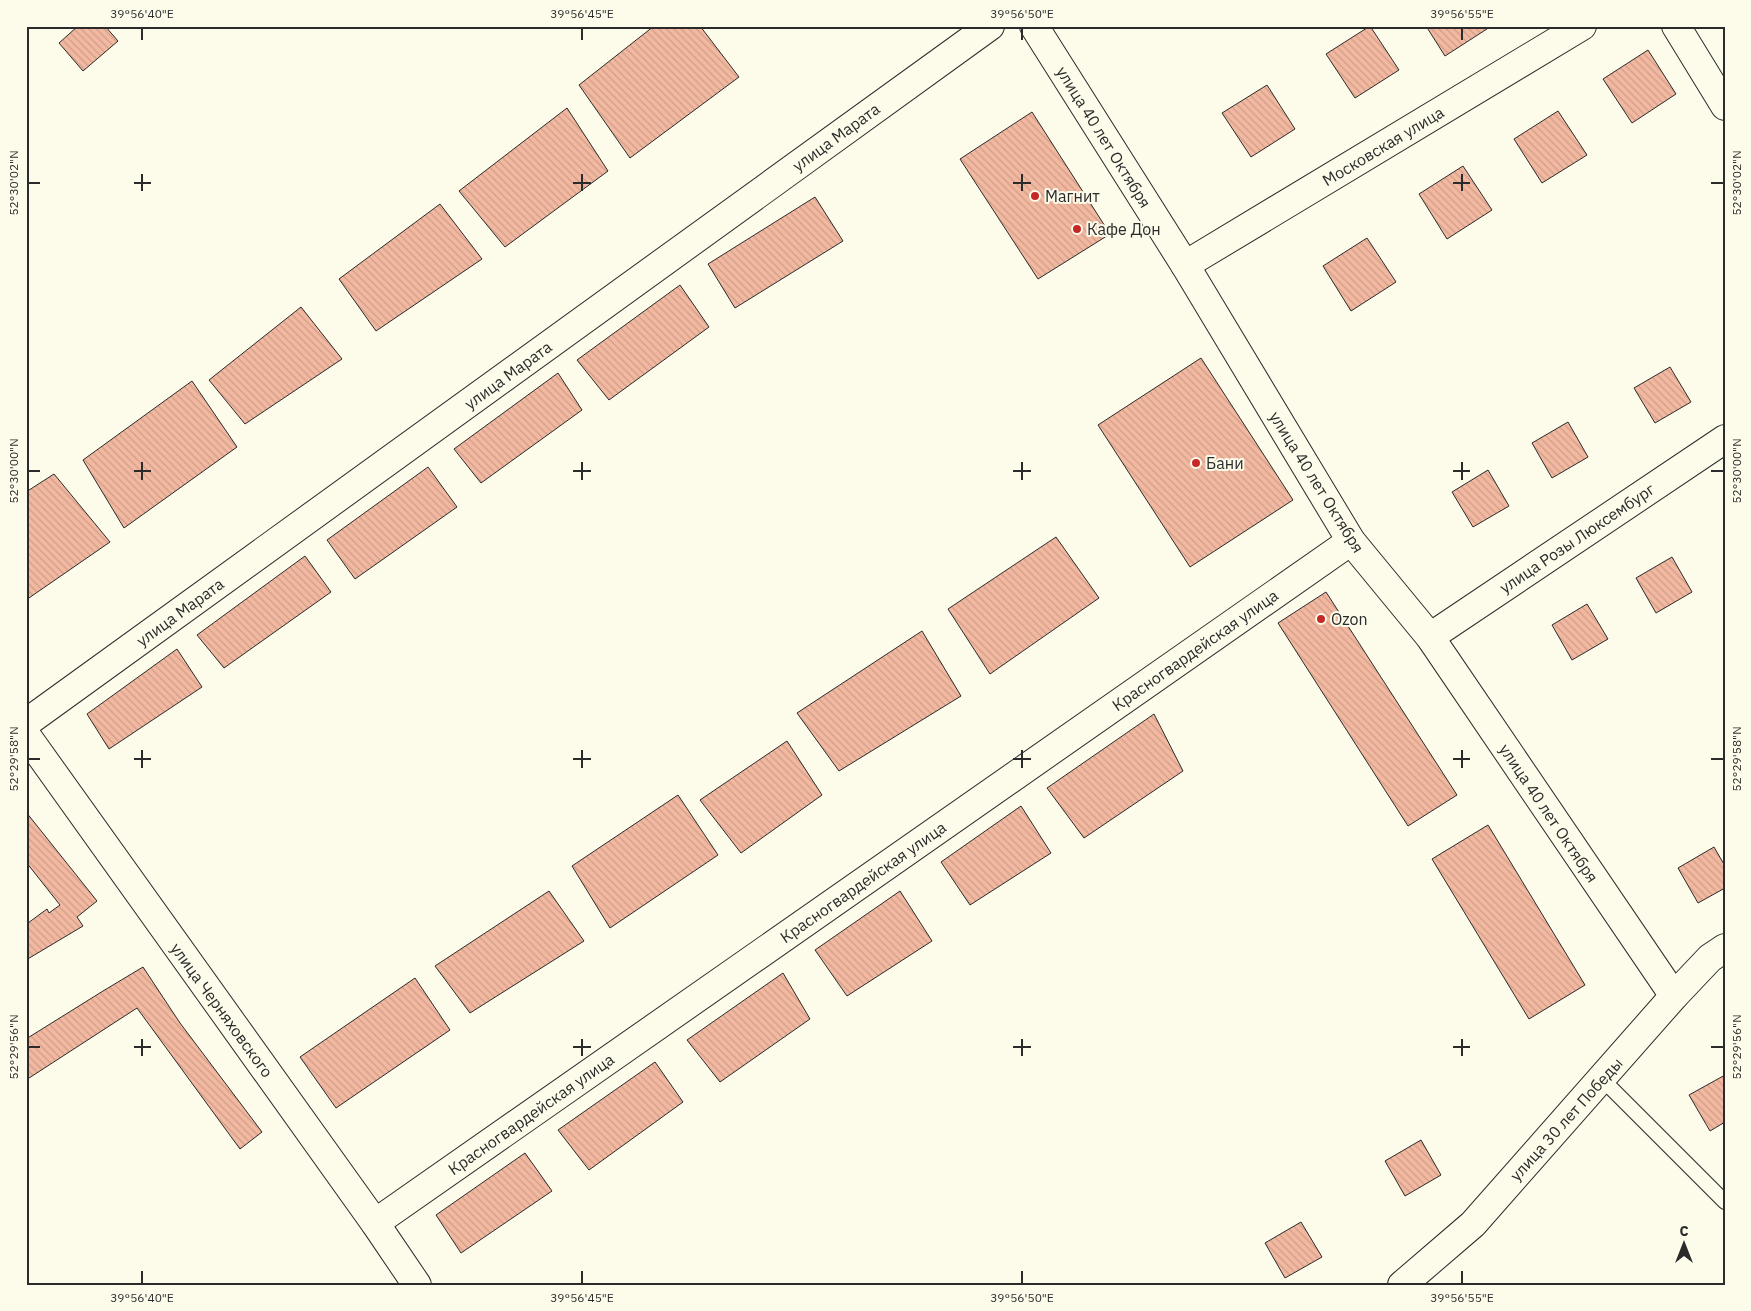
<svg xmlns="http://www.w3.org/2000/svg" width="1751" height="1311" font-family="'IBM Plex Sans',sans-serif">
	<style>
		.building { fill: url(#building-back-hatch); stroke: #2b2b2b }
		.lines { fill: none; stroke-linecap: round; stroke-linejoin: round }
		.lane-casing { stroke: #2b2b2b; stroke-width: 16 }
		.street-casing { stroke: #2b2b2b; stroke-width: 30 }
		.secondary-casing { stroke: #2b2b2b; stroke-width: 30 }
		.lane { stroke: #fdfbea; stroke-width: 14 }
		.street { stroke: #fdfbea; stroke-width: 28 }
		.secondary { stroke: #fdfbea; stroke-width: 28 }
		.ticks { fill: none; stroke: #2b2b2b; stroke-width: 2 }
		.poi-dot { fill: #c62828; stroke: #fdfbea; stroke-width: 2 }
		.labels { text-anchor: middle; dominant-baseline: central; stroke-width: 4; stroke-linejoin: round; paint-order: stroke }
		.street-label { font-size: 16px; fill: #2b2b2b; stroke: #fdfbea }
		.poi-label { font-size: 16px; fill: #2b2b2b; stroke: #fdfbea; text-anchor: start }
		.neatline { fill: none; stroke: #2b2b2b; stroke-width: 2 }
		.ticks-label { font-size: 12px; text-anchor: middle; fill: #2b2b2b }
	</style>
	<defs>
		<pattern id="building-back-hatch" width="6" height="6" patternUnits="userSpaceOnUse" patternTransform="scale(1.25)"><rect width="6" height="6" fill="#f2b8a0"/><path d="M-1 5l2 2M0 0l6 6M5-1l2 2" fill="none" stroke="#d09e8a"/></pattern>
	</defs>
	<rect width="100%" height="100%" fill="#fdfbea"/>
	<g class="building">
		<polygon points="78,26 105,26 118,41 83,71 59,43"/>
		<polygon points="654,26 700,26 739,77 630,158 579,85"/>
		<polygon points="1370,26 1399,70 1355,98 1326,54"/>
		<polygon points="1426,26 1489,26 1490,27 1445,56"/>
		<polygon points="1648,50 1676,94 1632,123 1603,79"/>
		<polygon points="1267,85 1295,129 1251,157 1222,113"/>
		<polygon points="567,108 608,171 505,247 459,191"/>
		<polygon points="1558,111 1587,155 1542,183 1514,139"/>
		<polygon points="1032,112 1110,234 1038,279 960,159"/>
		<polygon points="1463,166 1492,210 1447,239 1419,194"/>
		<polygon points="815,197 843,241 735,308 708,264"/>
		<polygon points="440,204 482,259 376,331 339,279"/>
		<polygon points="1367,238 1396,282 1351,311 1323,266"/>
		<polygon points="680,285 709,327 609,400 577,360"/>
		<polygon points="301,307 342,359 245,424 209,380"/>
		<polygon points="1201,358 1293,500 1190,567 1098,425"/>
		<polygon points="1670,367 1691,402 1655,423 1634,388"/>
		<polygon points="558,373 582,410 481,483 454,449"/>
		<polygon points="192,381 237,447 124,528 83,460"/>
		<polygon points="1568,422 1588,457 1552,478 1532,443"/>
		<polygon points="428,467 457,507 355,579 327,540"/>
		<polygon points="1488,470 1509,506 1473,527 1452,492"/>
		<polygon points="54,474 110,542 26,600 26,492"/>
		<polygon points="1056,537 1099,598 990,674 948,609"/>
		<polygon points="305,556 331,592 224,668 197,635"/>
		<polygon points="1672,557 1692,592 1656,613 1636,578"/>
		<polygon points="1326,592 1457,795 1408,826 1278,623"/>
		<polygon points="1587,604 1608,639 1572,660 1552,625"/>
		<polygon points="922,631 961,696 839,771 797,713"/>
		<polygon points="177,649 202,687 109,749 87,714"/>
		<polygon points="1154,714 1183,771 1084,838 1047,788"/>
		<polygon points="787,741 822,795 741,853 700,800"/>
		<polygon points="678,795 718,855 610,928 572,866"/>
		<polygon points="1021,806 1051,853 970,905 941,862"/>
		<polygon points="26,812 97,901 77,917 83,926 26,960 26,921 28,923 47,909 49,913 60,905 26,862"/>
		<polygon points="1488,825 1585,985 1529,1019 1432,859"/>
		<polygon points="1714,847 1725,866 1725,888 1698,903 1678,868"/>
		<polygon points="549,891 584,941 470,1013 435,966"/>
		<polygon points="900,891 932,941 847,996 815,950"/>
		<polygon points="143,967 180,1023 262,1132 240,1149 137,1008 26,1080 26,1039 103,991"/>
		<polygon points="783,973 810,1019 720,1082 687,1040"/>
		<polygon points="415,978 450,1030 336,1108 300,1057"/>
		<polygon points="655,1062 683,1102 589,1170 558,1130"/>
		<polygon points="1725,1075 1725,1122 1710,1131 1689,1095"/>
		<polygon points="1421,1140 1441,1175 1405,1196 1385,1161"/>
		<polygon points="525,1153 552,1191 461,1253 436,1215"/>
		<polygon points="1301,1222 1322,1257 1285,1278 1265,1243"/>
	</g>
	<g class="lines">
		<g class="lane-casing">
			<polyline id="lane" points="1602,1079 1725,1202"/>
		</g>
		<g class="street-casing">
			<g id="street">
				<polyline points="1034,26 1185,265 1351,541 1430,637 1674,996"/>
				<polyline points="1676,26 1725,106"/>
				<polyline points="1185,265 1582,26"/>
				<polyline points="1430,637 1725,439"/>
				<polyline points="26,723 990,26"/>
				<polyline points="26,735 375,1223 417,1285"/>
				<polyline points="375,1223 1351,541"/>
			</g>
		</g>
		<g class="secondary-casing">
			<polyline id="secondary" points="1402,1285 1473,1224 1674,996 1710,958 1725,948"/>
		</g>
		<use href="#lane" class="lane"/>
		<use href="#street" class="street"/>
		<use href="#secondary" class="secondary"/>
	</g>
	<path class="ticks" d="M142,28V40M582,28V40M1022,28V40M1462,28V40M142,174V191M582,174V191M1022,174V191M1462,174V191M28,183H40M134,183H151M573,183H591M1013,183H1031M1453,183H1470M1711,183H1724M142,462V480M582,462V480M1022,462V480M1462,462V480M28,471H40M134,471H151M573,471H591M1013,471H1031M1453,471H1470M1711,471H1724M142,750V768M582,750V768M1022,750V768M1462,750V768M28,759H40M134,759H151M573,759H591M1013,759H1031M1453,759H1470M1711,759H1724M142,1039V1056M582,1039V1056M1022,1039V1056M1462,1039V1056M28,1047H40M134,1047H151M573,1047H591M1013,1047H1031M1453,1047H1470M1711,1047H1724M142,1271V1284M582,1271V1284M1022,1271V1284M1462,1271V1284"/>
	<g class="poi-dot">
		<circle cx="1035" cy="196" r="5"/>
		<circle cx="1077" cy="229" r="5"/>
		<circle cx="1196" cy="463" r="5"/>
		<circle cx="1321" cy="619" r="5"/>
	</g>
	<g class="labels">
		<g class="street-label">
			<text transform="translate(836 137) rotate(-36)">улица Марата</text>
			<text transform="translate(1104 137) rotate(58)">улица 40 лет Октября</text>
			<text transform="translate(1383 146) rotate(-31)">Московская улица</text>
			<text transform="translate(508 375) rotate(-36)">улица Марата</text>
			<text transform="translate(1317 482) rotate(58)">улица 40 лет Октября</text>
			<text transform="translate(1577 538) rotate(-34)">улица Розы Люксембург</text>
			<text transform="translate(180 612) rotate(-36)">улица Марата</text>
			<text transform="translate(1195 650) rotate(-35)">Красногвардейская улица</text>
			<text transform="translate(1549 813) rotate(56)">улица 40 лет Октября</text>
			<text transform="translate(863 882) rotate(-35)">Красногвардейская улица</text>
			<text transform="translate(222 1010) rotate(54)">улица Черняховского</text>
			<text transform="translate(531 1114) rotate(-35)">Красногвардейская улица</text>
			<text transform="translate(1566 1119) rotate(-48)">улица 30 лет Победы</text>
		</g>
		<g class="poi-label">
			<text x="1045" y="196">Магнит</text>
			<text x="1087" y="229">Кафе Дон</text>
			<text x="1206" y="463">Бани</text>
			<text x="1331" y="619">Ozon</text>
		</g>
	</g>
	<rect width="1751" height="1311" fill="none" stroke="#fdfbea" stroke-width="55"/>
	<g transform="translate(1684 1244)" stroke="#fdfbea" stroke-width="4" paint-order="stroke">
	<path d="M0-4L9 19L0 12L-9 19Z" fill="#2b2b2b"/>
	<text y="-8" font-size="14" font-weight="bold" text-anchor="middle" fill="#2b2b2b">С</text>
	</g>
	<rect x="28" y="28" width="1696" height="1256" class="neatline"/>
	<g class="ticks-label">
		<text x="142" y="18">39°56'40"E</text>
		<text x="582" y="18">39°56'45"E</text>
		<text x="1022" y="18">39°56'50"E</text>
		<text x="1462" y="18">39°56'55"E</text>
		<text transform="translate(14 183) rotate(-90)" y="4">52°30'02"N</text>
		<text transform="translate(1737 183) rotate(-90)" y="4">52°30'02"N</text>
		<text transform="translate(14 471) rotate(-90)" y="4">52°30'00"N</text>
		<text transform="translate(1737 471) rotate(-90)" y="4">52°30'00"N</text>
		<text transform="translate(14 759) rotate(-90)" y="4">52°29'58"N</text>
		<text transform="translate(1737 759) rotate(-90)" y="4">52°29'58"N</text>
		<text transform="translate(14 1047) rotate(-90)" y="4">52°29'56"N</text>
		<text transform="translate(1737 1047) rotate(-90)" y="4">52°29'56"N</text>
		<text x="142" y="1302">39°56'40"E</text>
		<text x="582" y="1302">39°56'45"E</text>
		<text x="1022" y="1302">39°56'50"E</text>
		<text x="1462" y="1302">39°56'55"E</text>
	</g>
</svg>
